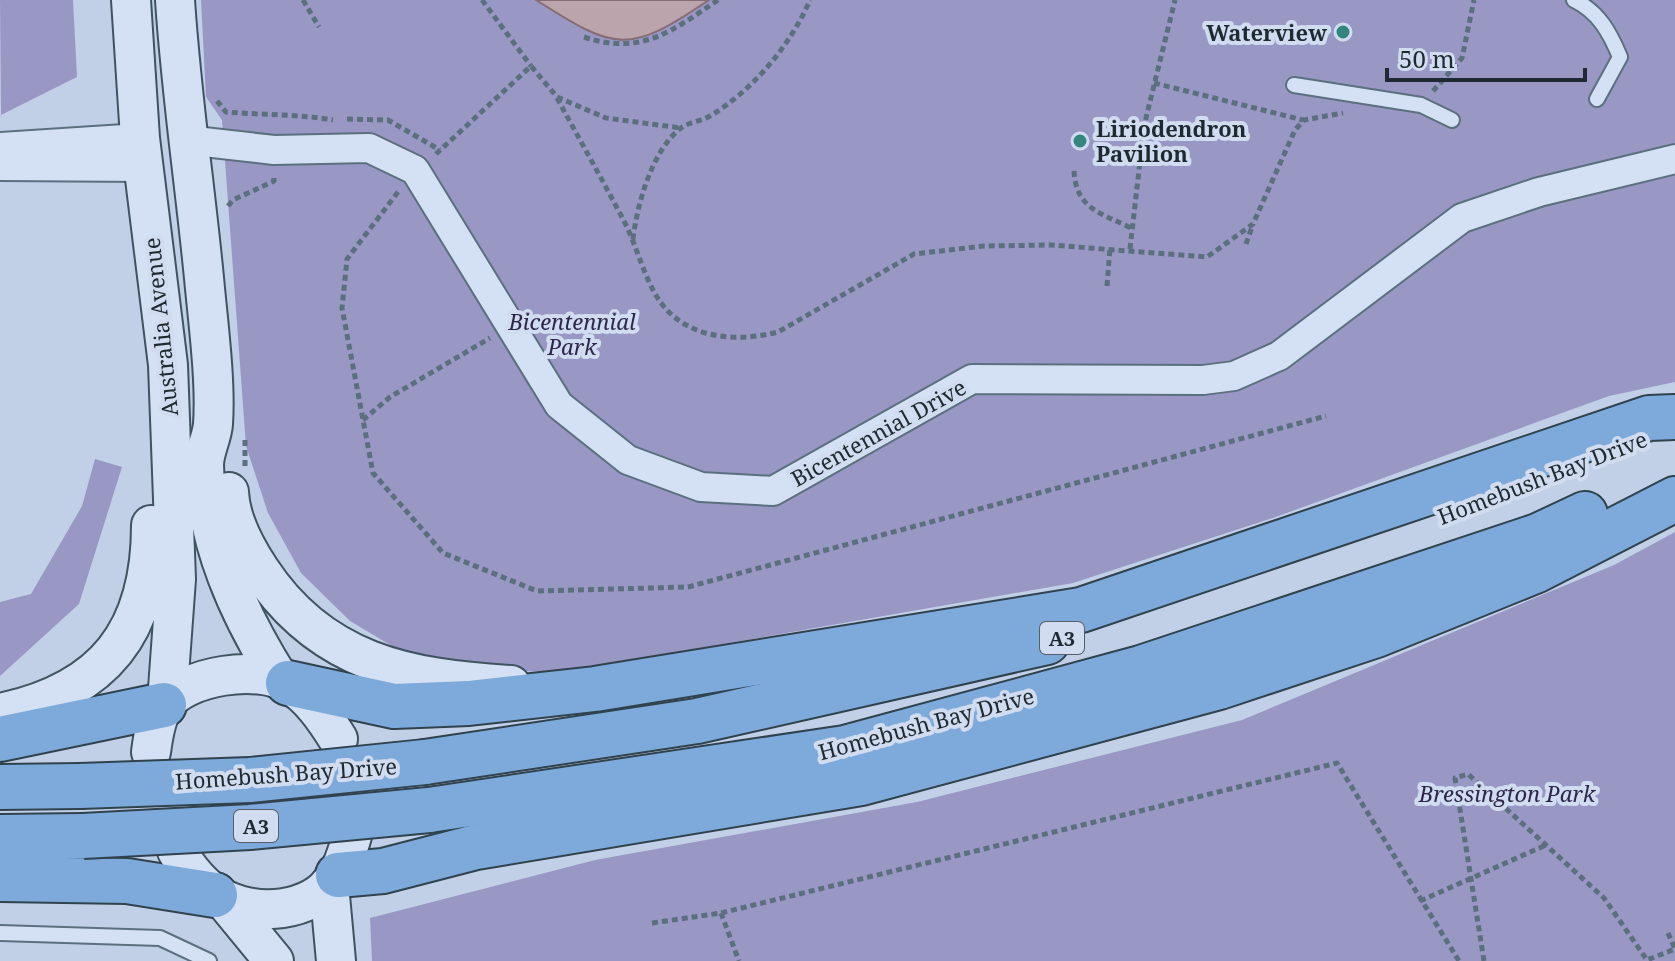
<svg xmlns="http://www.w3.org/2000/svg" width="1675" height="961" font-family="'Noto Serif',serif">
	<style>
		.green { fill: #9998c4 }
		.water { fill: #bba4ac; stroke: #876c75; stroke-width: 2 }
		.lines { fill: none; stroke-linecap: round; stroke-linejoin: round }
		.service-casing { stroke: #5b6f7f; stroke-width: 18 }
		.minor-casing { stroke: #5b6f7f; stroke-width: 32 }
		.secondary-casing { stroke: #3f5361; stroke-width: 42 }
		.trunk-casing { stroke: #2f424d; stroke-width: 48 }
		.path { stroke: #5b6f7f; stroke-width: 5; stroke-dasharray: 6 4; stroke-linecap: butt }
		.service { stroke: #d4e0f3; stroke-width: 14 }
		.minor { stroke: #d4e0f3; stroke-width: 28 }
		.secondary { stroke: #d4e0f3; stroke-width: 38 }
		.trunk { stroke: #7daada; stroke-width: 44 }
		.trunk-bridge-casing { stroke: #2f424d; stroke-width: 48; stroke-linecap: butt }
		.trunk-bridge { stroke: #7daada; stroke-width: 44 }
		.poi-dot { fill: #33867e; stroke: #d1dcf0; stroke-width: 3 }
		.labels { text-anchor: middle; dominant-baseline: central; stroke-width: 8; stroke-linejoin: round; paint-order: stroke }
		.shield { fill: #d1dcf0; stroke: #545f6a; stroke-width: 2 }
		.shield-label { font-size: 20px; font-weight: bold; fill: #1e2931 }
		.poi-label { font-size: 22px; font-weight: bold; fill: #1e2931; stroke: #d1dcf0; text-anchor: end }
		.park-label { font-size: 22px; font-style: italic; fill: #2d274a; stroke: #d1dcf0 }
		.street-label { font-size: 22px; fill: #1e2931; stroke: #d1dcf0 }
	</style>
	<rect width="100%" height="100%" fill="#c2d0e7"/>
	<g class="green">
		<polygon points="0,0 73,0 77,77 1,115"/>
		<polygon points="201,0 1675,0 1675,382 1609,396 1273,518 1073,583 558,673 460,667 397,649 350,621 301,573 268,513 246,446 222,120 206,97"/>
		<polygon points="95,459 122,467 79,604 0,676 0,602 31,594 82,506"/>
		<polygon points="1675,532 1675,961 372,961 370,918 595,860 917,802 1242,720 1614,565"/>
	</g>
	<path class="water" d="M536,0H709C628,55 616,51 536,0Z"/>
	<g class="lines">
		<g class="service-casing">
			<g id="service">
				<path d="M1574,0C1599,12 1610,33 1620,57L1597,99"/>
				<polyline points="1294,85 1421,105 1452,120"/>
				<polyline points="0,933 160,938 209,961"/>
			</g>
		</g>
		<g class="minor-casing">
			<g id="minor">
				<polyline points="186,140 274,150 369,148 415,170 559,405 628,460 701,487 773,491 972,379 1203,380 1234,376 1279,356 1462,218 1539,192 1675,159"/>
				<polyline points="0,147 140,138"/>
				<polyline points="0,166 144,167"/>
			</g>
		</g>
		<g class="secondary-casing">
			<g id="secondary">
				<polyline points="131,0 140,138 168,365 176,579 167,702"/>
				<path d="M175,0C181,93 195,185 204,278C208,322 216,381 213,424C212,438 204,451 204,465C206,543 239,615 280,680"/>
				<path d="M229,492C230,520 245,547 260,570C321,663 408,679 511,685"/>
				<path d="M0,713C105,691 151,631 151,525"/>
				<path d="M151,752C153,737 156,716 165,704C186,675 258,665 288,683C310,696 325,718 338,739"/>
				<path d="M177,851C188,869 200,885 218,896C255,918 312,913 336,877C344,865 348,849 352,836"/>
				<polyline points="329,885 336,961"/>
				<polyline points="223,899 274,961"/>
			</g>
		</g>
		<g class="trunk-casing">
			<g id="trunk">
				<polyline points="288,683 394,706 469,703 595,689 1081,610 1649,418 1675,417"/>
				<polyline points="0,739 164,705"/>
				<polyline points="425,762 697,721 1047,642"/>
				<polyline points="0,787 80,786"/>
				<polyline points="429,810 845,748 1141,668 1538,536 1585,514"/>
				<polyline points="0,837 83,836"/>
				<polyline points="338,875 383,871 476,847 861,783 1219,687 1376,635 1537,570 1675,499"/>
				<polyline points="0,879 127,881 215,895"/>
			</g>
		</g>
		<g class="path">
			<polyline points="303,0 319,27"/>
			<polyline points="482,0 531,66"/>
			<path d="M584,37C642,56 672,31 718,0"/>
			<polyline points="1154,83 1303,120"/>
			<polyline points="1433,91 1462,58 1474,0"/>
			<path d="M557,98C580,140 603,181 625,223C637,247 643,274 657,297C683,339 735,343 778,332L914,254L984,246L1051,245L1207,257L1253,224L1295,130L1304,120L1343,113"/>
			<path d="M217,101L226,112C262,115 298,114 333,120"/>
			<polyline points="347,119 388,120 440,150"/>
			<polyline points="436,154 531,66 557,97 606,118 681,128"/>
			<path d="M1074,171C1076,209 1101,213 1131,228"/>
			<polyline points="398,192 347,259 342,308 373,473 443,553 537,591 688,587 1326,416"/>
			<polyline points="228,206 233,200 274,181 274,176"/>
			<path d="M633,239C637,205 652,150 681,128C689,122 701,121 710,116C753,90 790,46 810,0"/>
			<polyline points="1246,244 1253,224"/>
			<polyline points="1130,249 1144,126 1175,0"/>
			<polyline points="1107,286 1110,248"/>
			<polyline points="363,420 390,397 490,338"/>
			<polyline points="245,466 245,436"/>
			<polyline points="1420,901 1546,845"/>
			<polyline points="721,913 739,961"/>
			<polyline points="652,923 721,913 1337,763 1459,961"/>
			<polyline points="1484,961 1455,778 1468,774 1604,898 1647,960 1675,949 1668,933"/>
		</g>
		<use href="#service" class="service"/>
		<use href="#minor" class="minor"/>
		<use href="#secondary" class="secondary"/>
		<use href="#trunk" class="trunk"/>
		<g class="trunk-bridge-casing">
			<g id="trunk-bridge">
				<polyline points="80,786 250,780 425,762"/>
				<polyline points="83,836 250,827 429,810"/>
			</g>
		</g>
		<use href="#trunk-bridge" class="trunk-bridge"/>
	</g>
	<g class="poi-dot">
		<circle cx="1343" cy="32" r="8"/>
		<circle cx="1080" cy="141" r="8"/>
	</g>
	<g class="labels">
		<g class="shield">
			<rect x="1040" y="622" width="44" height="32" rx="6"/>
			<rect x="234" y="810" width="44" height="32" rx="6"/>
		</g>
		<g class="shield-label">
			<text x="1062" y="638">A3</text>
			<text x="256" y="826">A3</text>
		</g>
		<g class="poi-label">
			<text x="1327" y="32">Waterview</text>
			<text x="1096" y="128" text-anchor="start">Liriodendron<tspan x="1096" dy="25">Pavilion</tspan></text>
		</g>
		<g class="park-label">
			<text x="572" y="321">Bicentennial<tspan x="572" dy="25">Park</tspan></text>
			<text x="1507" y="793">Bressington Park</text>
		</g>
		<g class="street-label">
			<text transform="translate(160 327) rotate(-96)">Australia Avenue</text>
			<text transform="translate(878 432) rotate(-29)">Bicentennial Drive</text>
			<text transform="translate(1542 477) rotate(-21)">Homebush Bay Drive</text>
			<text transform="translate(926 723) rotate(-15)">Homebush Bay Drive</text>
			<text transform="translate(286 773) rotate(-4)">Homebush Bay Drive</text>
		</g>
	</g>
	<path d="M1387 68v12h198v-12" fill="none" stroke="#1e2931" stroke-width="4"/>
	<text x="1399" y="68" font-size="24" fill="#1e2931" stroke="#d1dcf0" stroke-width="6" paint-order="stroke">50 m</text>
</svg>
